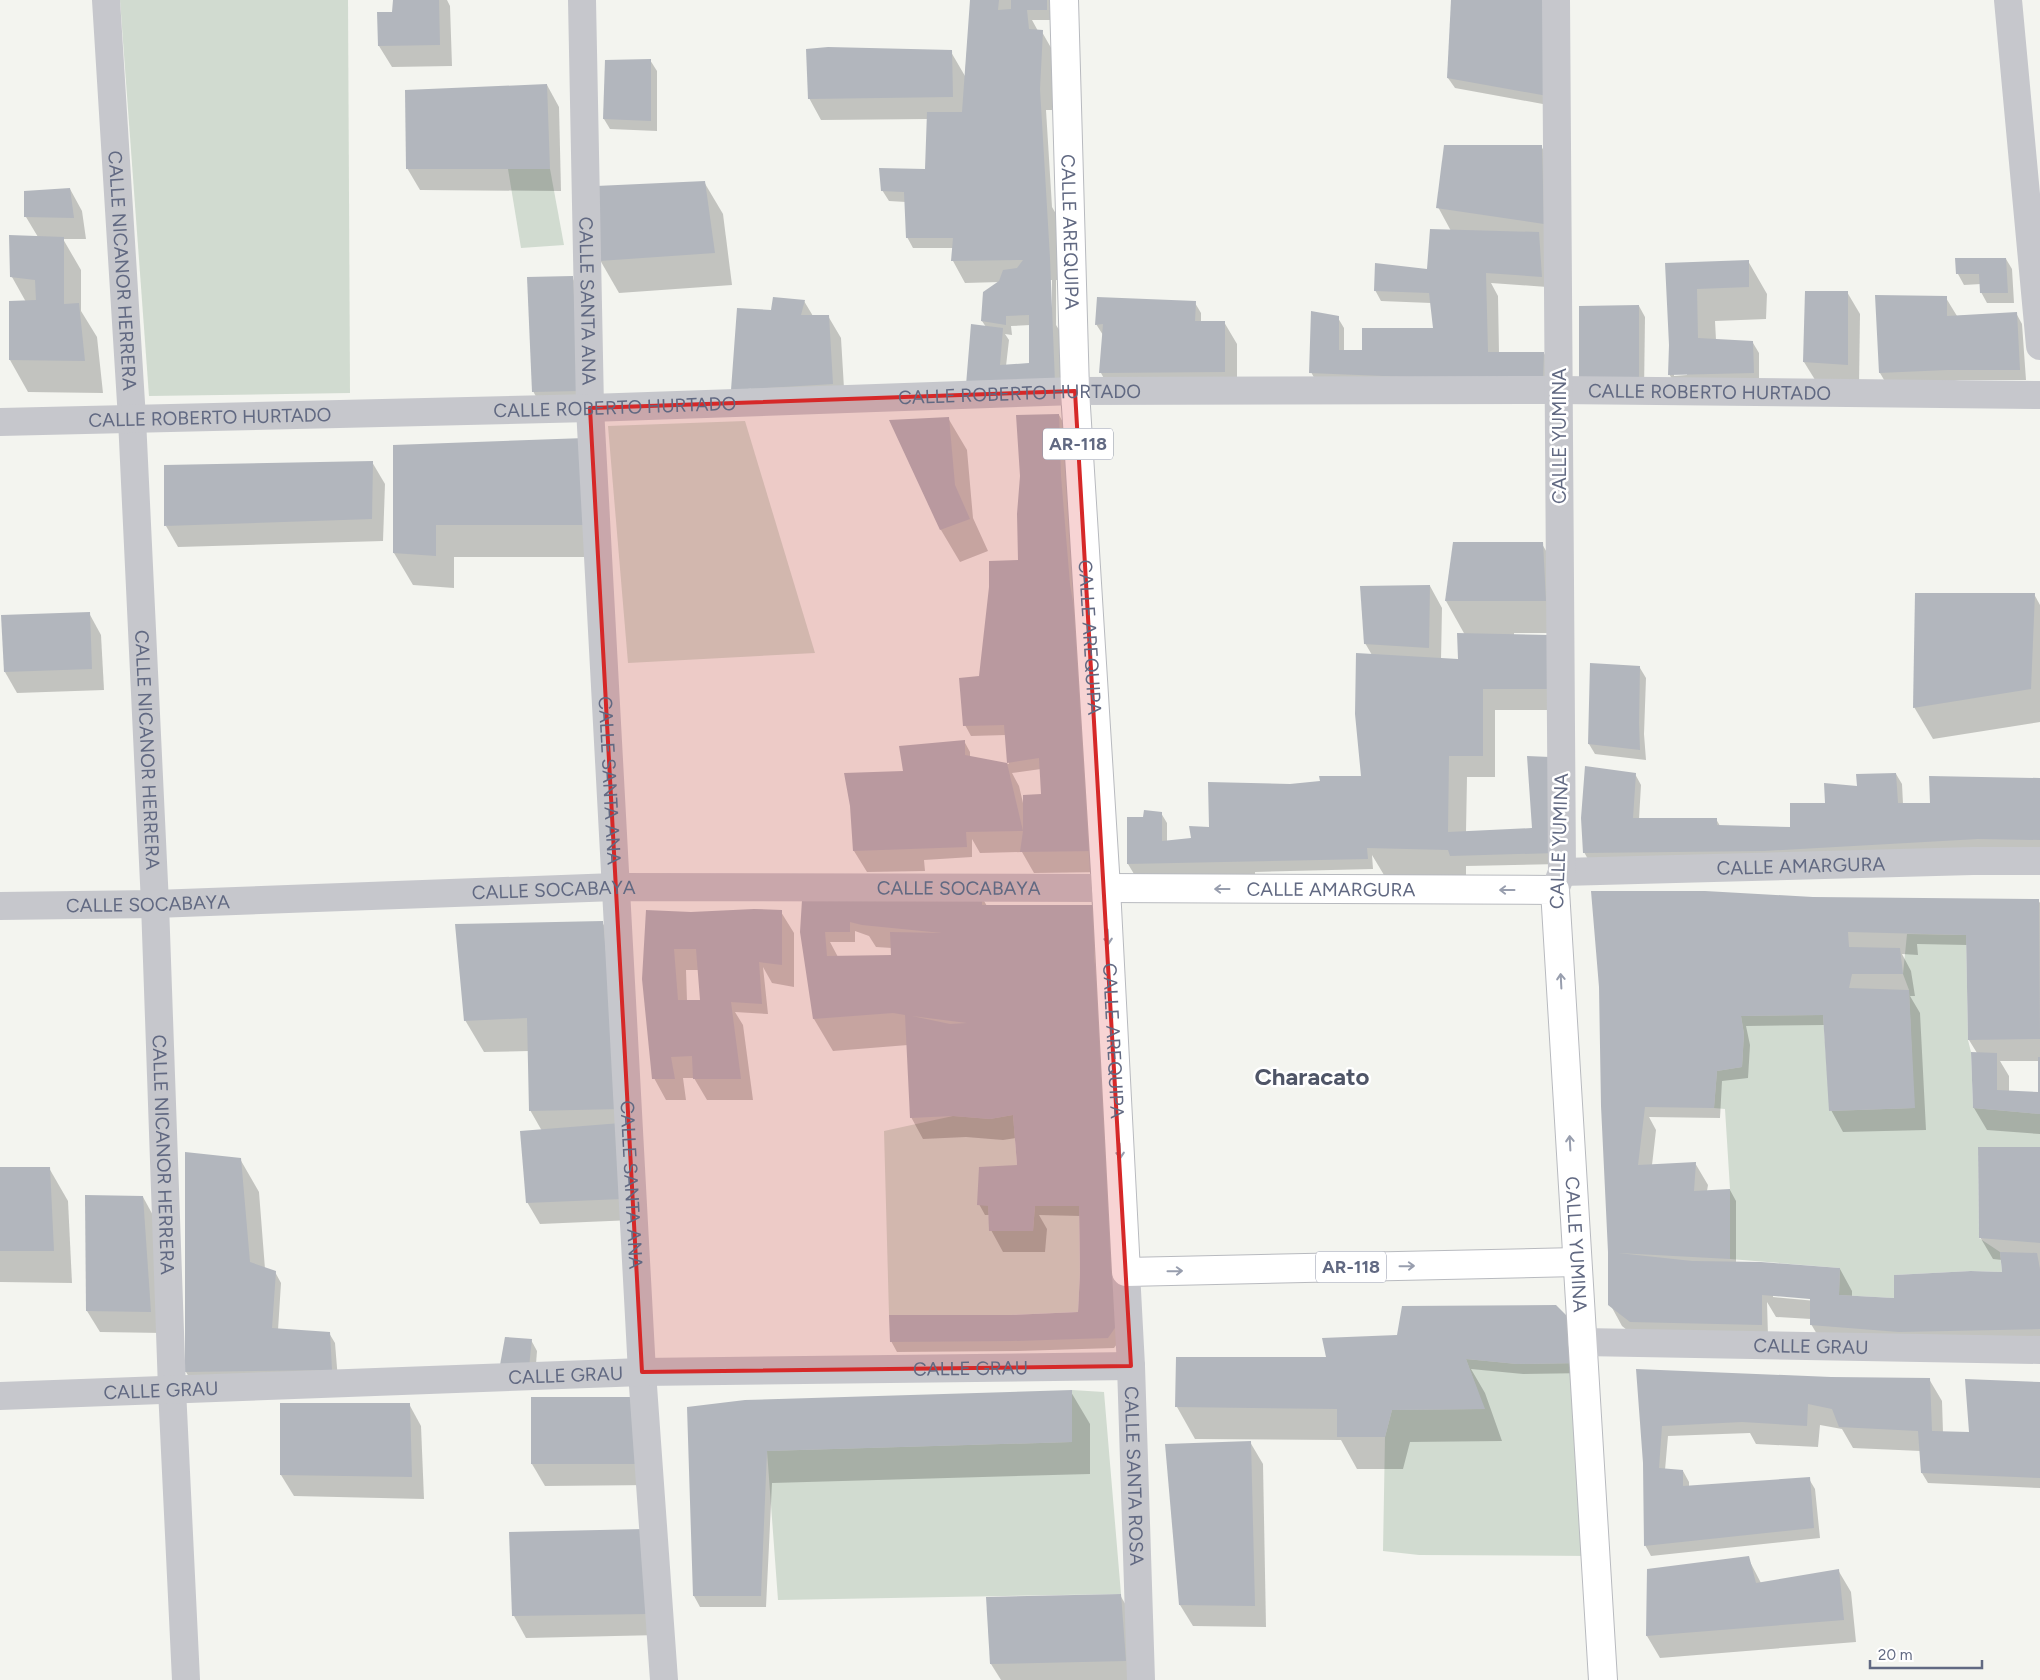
<svg xmlns="http://www.w3.org/2000/svg" width="2040" height="1680" font-family="Figtree,sans-serif">
	<style>
		.green { fill: #d1dbd0 }
		.shadow { fill: #0003; fill-rule: evenodd }
		.building { fill: #b2b6bd; fill-rule: evenodd }
		.lines { fill: none; stroke-linecap: round; stroke-linejoin: round }
		.primary-casing { stroke: #b8babf; stroke-width: 30 }
		.minor { stroke: #c6c7cc; stroke-width: 28 }
		.tertiary { stroke: #c6c7cc; stroke-width: 28 }
		.primary { stroke: #fff; stroke-width: 28 }
		.oneway { stroke: #989eae }
		.marked { fill: #d62828; fill-opacity: 0.2; stroke: #d62828; stroke-width: 4; stroke-linejoin: round }
		.labels { text-anchor: middle; dominant-baseline: central; stroke-width: 5; stroke-linejoin: round; paint-order: stroke }
		.shield { fill: #fff; stroke: #9096a8; stroke-width: 1 }
		.shield-label { font-size: 18px; font-weight: bold; fill: #616982 }
		.street-label { font-size: 19px; fill: #616982; stroke: #fff }
		.district-label { font-size: 24px; font-weight: bold; fill: #4f5567; stroke: #fff }
	</style>
	<rect width="100%" height="100%" fill="#f3f4ef"/>
	<g class="green">
		<polygon points="120,0 348,0 350,393 149,396"/>
		<polygon points="508,169 550,169 564,245 521,248"/>
		<polygon points="745,421 815,653 628,663 608,426"/>
		<polygon points="1907,934 1966,935 1968,1040 1971,1052 1973,1108 2040,1114 2040,1147 1978,1147 1979,1238 2000,1252 2002,1272 1971,1271 1894,1275 1894,1298 1839,1295 1840,1268 1730,1259 1730,1189 1725,1109 1714,1108 1717,1071 1742,1067 1744,1034 1741,1016 1823,1015 1830,1111 1914,1108 1909,990 1903,974"/>
		<polygon points="1013,1115 1017,1165 988,1206 990,1231 1033,1231 1035,1206 1079,1206 1080,1273 1078,1312 1010,1315 889,1315 884,1131 953,1116 990,1119"/>
		<polygon points="1466,1359 1517,1364 1582,1363 1591,1556 1419,1555 1383,1551 1385,1437 1392,1410 1484,1409"/>
		<polygon points="1072,1390 1104,1392 1121,1594 778,1600 767,1451 1072,1442"/>
	</g>
	<g class="shadow">
		<polygon points="394,0 447,0 450,6 452,66 392,67 379,46 393,13"/>
		<path d="M971,0H1052L1053,20H1032L1038,31L1042,32L1054,53L1052,110H1046L1052,207L1059,219L1062,280H1056V325L1063,336L1065,383L974,395L986,327L982,321L1000,282L965,283L953,261V248H913L907,237L906,202L889,201L882,190L927,171L928,119L821,120L809,98L951,52L965,76ZM1049,280H1052V320ZM1030,325V364L1006,366L1009,340L1005,334L1012,335L1011,326Z"/>
		<polygon points="1452,0 1559,107 1455,88 1448,78"/>
		<polygon points="650,60 657,71 657,131 610,129 604,119"/>
		<polygon points="547,85 559,107 561,191 420,190 407,168"/>
		<polygon points="1541,146 1560,178 1547,287 1491,283 1498,296 1499,353 1544,353 1550,364 1549,389 1317,383 1311,372 1338,318 1344,328 1344,351 1363,352 1434,330 1431,303 1381,301 1375,290 1428,271 1451,231 1438,207"/>
		<polygon points="704,182 723,214 732,285 619,293 600,260"/>
		<polygon points="70,189 82,211 86,239 63,239 81,270 81,311 97,337 103,393 28,392 10,360 26,302 12,277 38,237 26,217"/>
		<polygon points="1956,259 2006,259 2012,269 2014,303 1987,303 1981,292 1981,284 1964,285 1958,274"/>
		<path d="M1748,261L1767,294L1766,319L1715,321L1716,340L1753,343L1759,353V383L1676,385L1669,374L1671,345L1666,264ZM1674,373H1687V375L1674,376Z"/>
		<polygon points="572,277 584,299 591,412 545,413 533,391"/>
		<polygon points="1847,292 1860,314 1859,386 1817,383 1804,362"/>
		<polygon points="1876,296 1946,298 1957,316 2016,313 2022,324 2026,380 1959,380 1893,395 1880,373"/>
		<polygon points="804,301 813,316 828,316 841,338 845,405 745,411 772,311"/>
		<polygon points="1195,303 1201,313 1201,323 1224,322 1237,344 1237,393 1113,395 1101,373 1103,335 1096,324"/>
		<polygon points="1639,306 1645,317 1644,392 1586,390"/>
		<path d="M1059,415L1065,426L1069,524L1076,537L1106,872L1034,873L1022,852L980,853L972,839V857L924,860L925,871L867,872L854,851L904,773L964,741L970,752V757L1009,764L1006,735L971,736L965,725L980,677L990,588L1020,561ZM1041,769L1044,795L1023,803L1019,786L1012,773Z"/>
		<polygon points="948,418 967,450 973,518 988,551 960,562 941,530 891,421"/>
		<polygon points="585,440 606,557 454,557 454,588 413,585 394,553 394,446"/>
		<polygon points="372,462 385,484 383,541 178,547 166,526"/>
		<polygon points="1542,544 1561,576 1563,633 1514,633 1514,636 1562,710 1495,710 1495,777 1467,777 1466,832 1533,829 1560,864 1466,866 1466,882 1387,880 1372,855 1373,869 1255,872 1255,884 1208,885 1202,874 1134,874 1128,864 1145,818 1161,813 1167,823 1167,842 1192,840 1290,785 1362,778 1372,655 1365,643 1430,586 1442,608 1441,660 1459,660 1465,635 1446,601"/>
		<polygon points="2034,594 2040,605 2040,722 1933,739 1914,707"/>
		<polygon points="89,613 101,635 104,690 17,693 5,672"/>
		<polygon points="1640,668 1646,678 1644,734 1646,760 1595,754 1589,744"/>
		<polygon points="1635,774 1641,785 1639,819 1716,819 1720,826 1791,828 1826,804 1859,787 1896,774 1902,784 1903,804 1931,805 2040,781 2040,850 1590,863 1584,852"/>
		<path d="M981,896L987,906H1094L1123,1336L1114,1348L1018,1351L897,1352L891,1341L1010,1316L1079,1313L1081,1273L1080,1216L1039,1215L1047,1229L1045,1252H1003L991,1230L990,1215H985L979,1204L1018,1166L1016,1138L1003,1140L966,1137L923,1139L911,1117L908,1045L833,1051L814,1019L803,901ZM855,931L869,936L876,947L892,948V960L838,957L830,942H855Z"/>
		<path d="M1813,898L2038,900L2040,903V1134L1987,1130L1974,1108L1977,1053L1969,1040L1967,945L1917,944L1918,955L1902,954L1911,971L1915,996H1910L1920,1013L1926,1130L1843,1132L1831,1110L1825,1025L1746,1026L1750,1045L1748,1078L1722,1081L1720,1118L1649,1117L1656,1130L1652,1165L1695,1163L1708,1185L1707,1191L1730,1190L1736,1201V1263L1840,1269L1852,1291V1297L1895,1300L2004,1273L2002,1260L1993,1259L1980,1237L2040,1148V1350L1824,1346L1811,1324V1319L1776,1317L1767,1302L1768,1336L1644,1344L1622,1326L1610,1304L1609,1252L1602,1106ZM2000,1061H2039V1093L2009,1092V1076ZM1773,1295L1816,1298V1301L1773,1297Z"/>
		<path d="M781,912L794,933V987L772,983L763,967L768,1014L735,1012L743,1025L753,1100H707L694,1078H683L686,1100H666L654,1078L643,979L692,913ZM686,970H698L703,1002L687,1001Z"/>
		<polygon points="602,922 621,955 633,1220 540,1224 527,1202 542,1131 530,1110 529,1051 484,1052 465,1020"/>
		<polygon points="240,1159 259,1192 265,1269 275,1272 281,1283 278,1330 329,1333 335,1343 338,1380 192,1382 186,1372"/>
		<polygon points="0,1168 49,1168 68,1201 72,1283 0,1282"/>
		<polygon points="143,1197 155,1219 163,1333 100,1332 87,1311"/>
		<polygon points="1556,1306 1588,1373 1523,1374 1471,1369 1485,1393 1502,1441 1410,1442 1403,1469 1357,1469 1341,1440 1195,1439 1177,1407 1177,1358 1328,1359 1398,1337"/>
		<polygon points="531,1340 537,1351 535,1377 507,1375"/>
		<polygon points="1638,1370 1831,1379 1929,1379 1942,1401 1943,1433 1970,1434 2040,1384 2040,1488 1928,1483 1922,1473 1921,1451 1853,1448 1842,1429 1820,1425 1818,1447 1756,1444 1750,1433 1668,1436 1665,1470 1683,1471 1689,1482 1689,1487 1809,1479 1815,1489 1820,1538 1651,1556 1645,1545 1645,1463"/>
		<polygon points="1071,1392 1090,1424 1090,1474 772,1483 766,1607 700,1607 694,1596 688,1408"/>
		<polygon points="637,1398 653,1485 545,1486 532,1464"/>
		<polygon points="409,1404 421,1426 424,1499 294,1496 281,1475"/>
		<polygon points="1250,1442 1263,1464 1266,1627 1193,1626 1180,1605"/>
		<polygon points="644,1530 660,1635 526,1638 514,1616 511,1533"/>
		<polygon points="1748,1558 1761,1583 1838,1570 1851,1592 1856,1642 1660,1658 1647,1636 1648,1570"/>
		<polygon points="1120,1595 1133,1617 1138,1680 1001,1680 991,1664"/>
	</g>
	<g class="building">
		<polygon points="393,0 439,0 440,45 378,46 377,12 392,12"/>
		<polygon points="970,0 999,0 998,10 1011,9 1011,0 1047,0 1047,10 1027,10 1029,29 1043,30 1040,89 1050,258 1055,383 966,385 971,324 1003,328 1000,365 1029,363 1029,315 1006,316 1006,325 981,321 983,292 999,281 1003,270 1017,268 1023,260 951,261 953,238 906,238 904,192 881,191 879,168 925,169 927,112 962,112"/>
		<polygon points="1451,0 1551,0 1553,97 1447,78"/>
		<polygon points="828,47 952,50 953,97 808,99 806,49"/>
		<polygon points="651,59 651,121 603,119 605,60"/>
		<polygon points="547,84 550,169 406,169 405,90"/>
		<polygon points="1444,145 1542,145 1544,224 1436,208"/>
		<polygon points="705,181 715,253 599,261 596,186"/>
		<polygon points="70,188 74,218 24,217 24,191"/>
		<polygon points="1430,229 1539,232 1542,277 1486,273 1488,352 1544,352 1543,379 1433,378 1309,373 1311,311 1339,316 1339,350 1362,350 1362,328 1433,328 1429,293 1374,291 1375,263 1427,269"/>
		<polygon points="9,235 64,237 64,304 79,303 85,361 9,360 9,301 36,300 35,280 10,277"/>
		<polygon points="1955,258 2006,258 2008,293 1980,293 1979,274 1956,274"/>
		<polygon points="1749,260 1749,287 1697,289 1698,338 1753,341 1754,373 1668,375 1669,345 1665,263"/>
		<polygon points="573,276 579,391 532,392 527,277"/>
		<polygon points="1805,291 1848,291 1848,365 1803,362"/>
		<polygon points="1875,295 1947,296 1947,316 2017,312 2020,370 1947,370 1879,373"/>
		<polygon points="773,297 805,300 801,315 829,315 833,384 731,390 737,308 771,310"/>
		<polygon points="1097,297 1196,301 1195,321 1225,321 1225,372 1099,373 1103,324 1095,325"/>
		<polygon points="1639,305 1639,382 1579,380 1579,306"/>
		<polygon points="1059,414 1061,476 1070,584 1081,651 1094,851 1020,852 1023,831 966,832 967,847 853,851 850,806 844,773 903,771 899,746 965,740 965,755 1007,763 1023,831 1023,795 1041,794 1039,758 1007,763 1004,725 963,726 959,678 979,676 989,587 989,561 1018,560 1017,514 1020,476 1016,415"/>
		<polygon points="949,417 955,485 970,519 940,530 889,420"/>
		<polygon points="585,438 588,525 436,525 436,556 393,553 393,445"/>
		<polygon points="373,461 372,519 164,526 164,465"/>
		<polygon points="1453,542 1543,542 1546,601 1445,601"/>
		<polygon points="1430,585 1429,648 1364,644 1360,586"/>
		<polygon points="1915,593 2035,593 2031,689 1913,708"/>
		<polygon points="90,612 92,669 4,672 1,615"/>
		<polygon points="1457,633 1547,635 1550,689 1483,689 1483,756 1449,756 1448,832 1532,828 1527,756 1550,757 1555,853 1450,856 1448,850 1367,848 1368,859 1127,864 1127,817 1143,817 1144,810 1162,812 1162,841 1191,838 1189,826 1209,827 1208,782 1290,784 1320,781 1319,776 1361,776 1355,714 1356,653 1458,659"/>
		<polygon points="1590,663 1640,666 1639,723 1640,750 1588,744"/>
		<polygon points="1585,766 1636,773 1633,818 1717,818 1717,825 1790,827 1790,803 1825,803 1824,783 1857,786 1856,774 1896,773 1898,803 1930,803 1929,776 2040,778 2040,840 1978,839 1764,851 1583,853 1581,818"/>
		<polygon points="1591,891 1705,891 1813,897 2039,899 2040,1039 1968,1040 1966,935 1848,932 1849,947 1900,948 1903,974 1852,974 1849,988 1909,990 1915,1108 1829,1111 1823,1015 1741,1016 1744,1034 1742,1067 1717,1071 1714,1108 1645,1107 1638,1165 1696,1162 1694,1191 1730,1189 1730,1259 1618,1253 1692,1261 1761,1262 1840,1268 1839,1295 1894,1298 1894,1275 1971,1271 2002,1272 2000,1252 2037,1253 2040,1269 2040,1329 1899,1332 1810,1325 1810,1299 1762,1295 1762,1325 1630,1322 1608,1305 1608,1252 1601,1106 1599,987"/>
		<path d="M982,895V905H1094V957L1110,1112L1117,1325L1108,1338L1012,1341L890,1342L889,1315H1010L1078,1312L1080,1273L1079,1206H1035L1033,1231H989L988,1206L977,1205L979,1167L1017,1165L1013,1115L990,1119L953,1116L910,1118L905,1015L893,1013L813,1019L800,932L802,900ZM850,922L862,925L942,933L890,932L891,955L827,956L825,932H850ZM912,1016L967,1023L950,1024Z"/>
		<path d="M754,909L782,910V965L759,962L762,1004L731,1002L741,1079H693L692,1056L671,1057L675,1079H652L642,979L646,910L691,912ZM674,949H696L700,1000H678Z"/>
		<polygon points="603,921 621,1109 529,1111 527,1018 464,1021 455,924"/>
		<polygon points="1971,1052 1997,1053 1997,1090 2038,1092 2038,1057 2040,1057 2040,1114 1973,1108"/>
		<polygon points="621,1123 622,1199 526,1203 520,1131"/>
		<polygon points="1978,1147 2040,1147 2040,1243 1979,1238"/>
		<polygon points="185,1152 241,1158 250,1262 276,1271 272,1328 330,1332 332,1370 185,1372"/>
		<polygon points="0,1167 50,1167 54,1251 0,1251"/>
		<polygon points="85,1195 143,1196 151,1312 86,1311"/>
		<polygon points="1556,1305 1576,1325 1582,1363 1517,1364 1466,1359 1485,1409 1392,1410 1385,1437 1337,1437 1337,1409 1175,1407 1176,1357 1326,1357 1322,1338 1397,1335 1402,1306"/>
		<polygon points="505,1337 532,1339 529,1367 500,1365"/>
		<polygon points="1636,1369 1831,1377 1930,1378 1932,1431 1969,1432 1965,1379 2040,1382 2040,1478 1921,1473 1918,1431 1839,1427 1832,1409 1808,1404 1807,1426 1742,1422 1662,1426 1659,1468 1683,1470 1683,1486 1810,1477 1814,1528 1644,1546 1643,1463"/>
		<polygon points="1072,1390 1072,1442 767,1451 761,1596 693,1596 687,1407 745,1400"/>
		<polygon points="531,1397 638,1397 642,1464 531,1464"/>
		<polygon points="280,1403 410,1403 412,1477 280,1475"/>
		<polygon points="1251,1441 1255,1606 1179,1605 1165,1444"/>
		<polygon points="645,1529 648,1614 512,1616 509,1532"/>
		<polygon points="1749,1556 1756,1583 1839,1569 1844,1620 1646,1636 1647,1569"/>
		<polygon points="1121,1594 1126,1661 990,1664 986,1597"/>
	</g>
	<g class="lines">
		<g class="primary-casing">
			<g id="primary">
				<path id="s9" d="M1064,0L1075,391L1106,888L1126,1272L1577,1262"/>
				<path id="s10" d="M1106,888L1555,890L1603,1680"/>
			</g>
		</g>
		<g class="minor">
			<path id="s1" d="M106,0L132,419L155,904L172,1389L186,1680"/>
			<path id="s2" d="M582,0L590,408L642,1372L664,1680"/>
			<polyline points="2008,0 2040,346"/>
			<path id="s3" d="M0,422L590,408L1075,391L1558,390L2040,395"/>
			<path id="s4" d="M1562,872L1973,861H2040"/>
			<polyline points="1555,890 1562,872 1556,0"/>
			<path id="s5" d="M0,1396L642,1372L1131,1366"/>
		</g>
		<g class="tertiary">
			<path id="s6" d="M0,906L155,904L615,887L1106,888"/>
			<path id="s7" d="M1126,1272L1131,1366L1141,1680"/>
			<path id="s8" d="M1582,1342L2040,1350"/>
		</g>
		<use href="#primary" class="primary"/>
	</g>
	<defs><path id="oneway-shaft" d="M-6 0H5M1.5-3L5.5 0L1.5 3" fill="none" stroke-width="1.6" stroke-linecap="round" stroke-linejoin="round" transform="scale(1.25)"/></defs>
	<g class="oneway">
		<use href="#oneway-shaft" transform="translate(1222 889) rotate(-180)"/>
		<use href="#oneway-shaft" transform="translate(1507 890) rotate(-180)"/>
		<use href="#oneway-shaft" transform="translate(1108 937) rotate(87)"/>
		<use href="#oneway-shaft" transform="translate(1561 981) rotate(-93)"/>
		<use href="#oneway-shaft" transform="translate(1570 1143) rotate(-93)"/>
		<use href="#oneway-shaft" transform="translate(1120 1151) rotate(87)"/>
		<use href="#oneway-shaft" transform="translate(1407 1266) rotate(-1)"/>
		<use href="#oneway-shaft" transform="translate(1175 1271) rotate(-1)"/>
	</g>
	<path class="marked" d="M1075,391L1131,1366L642,1372L590,408Z"/>
	<g class="labels">
		<g class="shield">
			<rect x="1043" y="428.5" width="70" height="31" rx="4"/>
			<rect x="1316" y="1251.5" width="70" height="31" rx="4"/>
		</g>
		<g class="shield-label">
			<text x="1078" y="444">AR-118</text>
			<text x="1351" y="1267">AR-118</text>
		</g>
		<g class="street-label">
			<text stroke="none"><textPath href="#s9" startOffset="232">CALLE AREQUIPA</textPath></text>
			<text stroke="none"><textPath href="#s1" startOffset="271">CALLE NICANOR HERRERA</textPath></text>
			<text stroke="none"><textPath href="#s2" startOffset="301">CALLE SANTA ANA</textPath></text>
			<text stroke="none"><textPath href="#s3" startOffset="1710">CALLE ROBERTO HURTADO</textPath></text>
			<text stroke="none"><textPath href="#s3" startOffset="1020">CALLE ROBERTO HURTADO</textPath></text>
			<text stroke="none"><textPath href="#s3" startOffset="615">CALLE ROBERTO HURTADO</textPath></text>
			<text stroke="none"><textPath href="#s3" startOffset="210">CALLE ROBERTO HURTADO</textPath></text>
			<text transform="translate(1559 436) rotate(-90)">CALLE YUMINA</text>
			<text stroke="none"><textPath href="#s9" startOffset="638">CALLE AREQUIPA</textPath></text>
			<text stroke="none"><textPath href="#s1" startOffset="751">CALLE NICANOR HERRERA</textPath></text>
			<text stroke="none"><textPath href="#s2" startOffset="781">CALLE SANTA ANA</textPath></text>
			<text transform="translate(1559 841) rotate(-88)">CALLE YUMINA</text>
			<text stroke="none"><textPath href="#s4" startOffset="239">CALLE AMARGURA</textPath></text>
			<text stroke="none"><textPath href="#s6" startOffset="959">CALLE SOCABAYA</textPath></text>
			<text stroke="none"><textPath href="#s10" startOffset="225">CALLE AMARGURA</textPath></text>
			<text stroke="none"><textPath href="#s6" startOffset="554">CALLE SOCABAYA</textPath></text>
			<text stroke="none"><textPath href="#s6" startOffset="148">CALLE SOCABAYA</textPath></text>
			<text stroke="none"><textPath href="#s9" startOffset="1042">CALLE AREQUIPA</textPath></text>
			<text stroke="none"><textPath href="#s1" startOffset="1156">CALLE NICANOR HERRERA</textPath></text>
			<text stroke="none"><textPath href="#s2" startOffset="1186">CALLE SANTA ANA</textPath></text>
			<text stroke="none"><textPath href="#s10" startOffset="804">CALLE YUMINA</textPath></text>
			<text stroke="none"><textPath href="#s8" startOffset="229">CALLE GRAU</textPath></text>
			<text stroke="none"><textPath href="#s5" startOffset="971">CALLE GRAU</textPath></text>
			<text stroke="none"><textPath href="#s5" startOffset="566">CALLE GRAU</textPath></text>
			<text stroke="none"><textPath href="#s5" startOffset="161">CALLE GRAU</textPath></text>
			<text stroke="none"><textPath href="#s7" startOffset="204">CALLE SANTA ROSA</textPath></text>
		</g>
		<g class="district-label">
			<text x="1312" y="1076">Characato</text>
		</g>
	</g>
	<path d="M1870 1660v8h112v-8" fill="none" stroke="#616982" stroke-width="2.5"/>
	<text x="1878" y="1660" font-size="15" fill="#616982" stroke="#ffffff" stroke-width="4" paint-order="stroke">20 m</text>
</svg>
